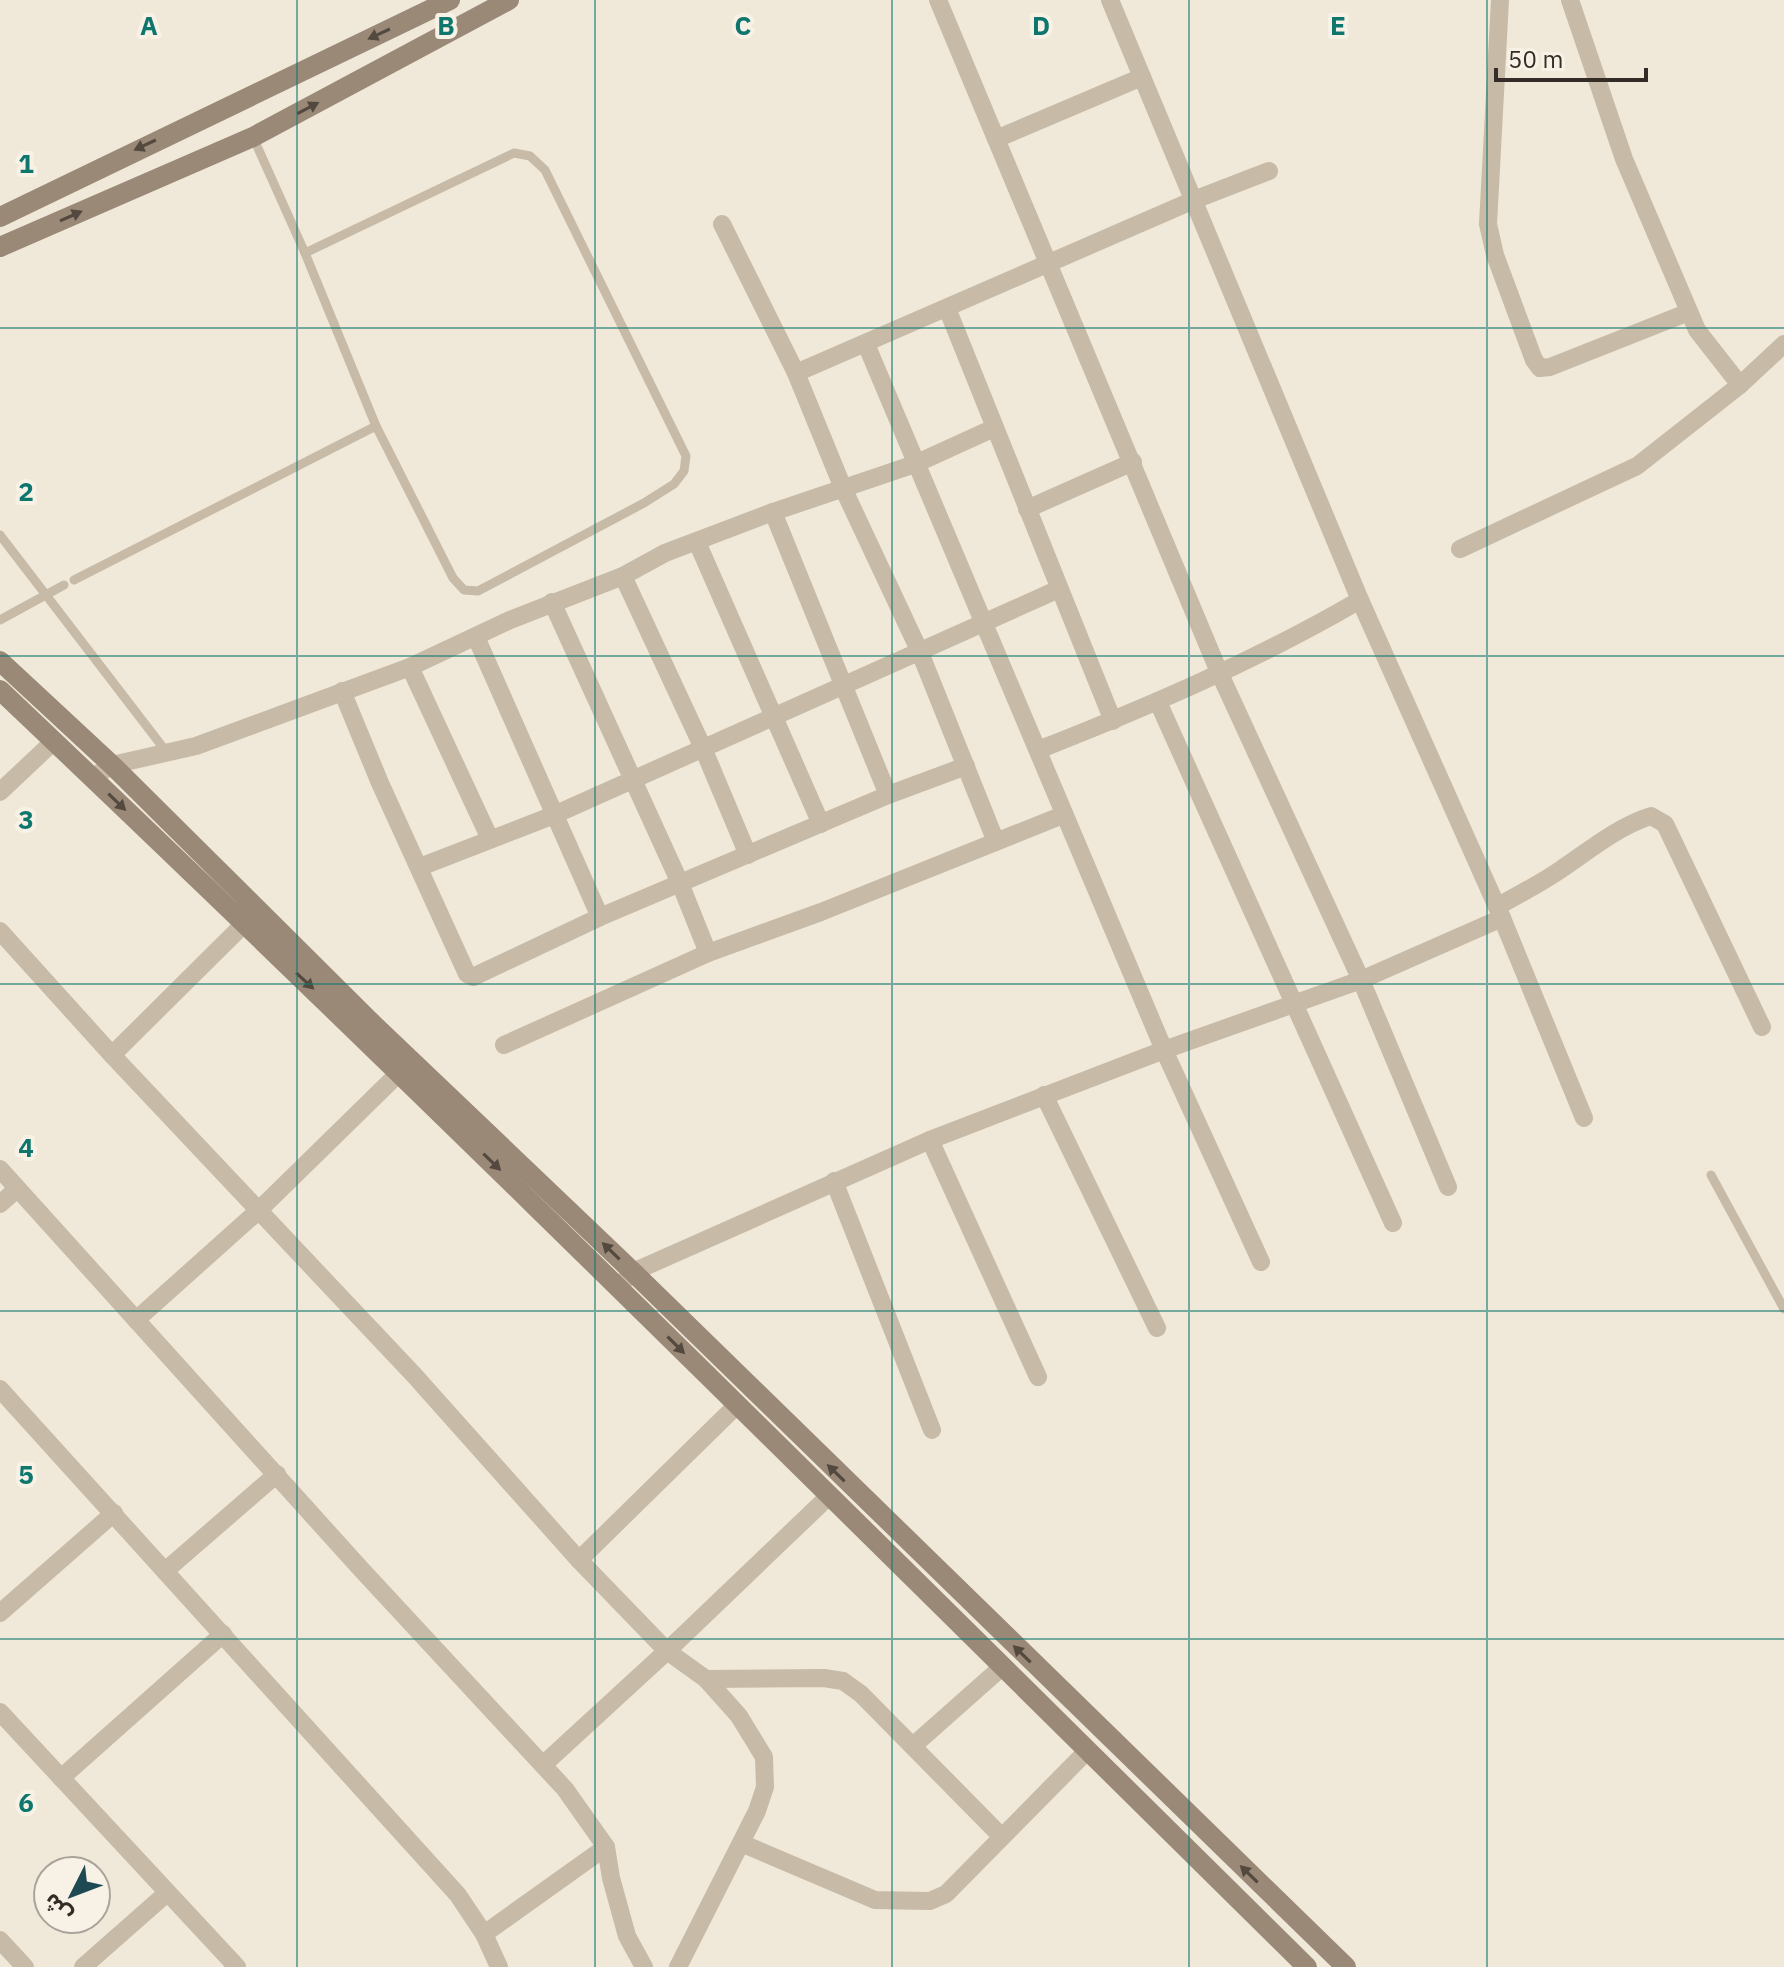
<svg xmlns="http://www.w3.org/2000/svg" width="1784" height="1967" font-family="'IBM Plex Sans','Noto Sans Arabic',sans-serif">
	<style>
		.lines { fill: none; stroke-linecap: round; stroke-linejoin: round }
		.lane { stroke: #c7baa6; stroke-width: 9 }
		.street { stroke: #c7baa6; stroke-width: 18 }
		.secondary { stroke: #9b8978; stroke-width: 20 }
		.oneway { fill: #53493f }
		.grid { fill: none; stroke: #0f766e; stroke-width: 2; stroke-opacity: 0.55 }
		.grid-label { font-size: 26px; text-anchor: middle; font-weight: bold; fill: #0f766e; stroke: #f8f2e6; stroke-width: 8; stroke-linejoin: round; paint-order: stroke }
	</style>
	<rect width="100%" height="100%" fill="#f0e9da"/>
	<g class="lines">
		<g class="lane">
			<polyline points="305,253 376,426"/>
			<polyline points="0,535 168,754"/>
			<polyline points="74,580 376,426 453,578 464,590 478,591 644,503 674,484 684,471 686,456 545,170 530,156 514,153 305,253 253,137"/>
			<polyline points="0,620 64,585"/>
			<polyline points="1711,1175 1784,1309"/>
		</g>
		<g class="street">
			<polyline points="938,0 1219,672 1361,980 1448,1187"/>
			<polyline points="1110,0 1360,600 1502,918 1584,1118"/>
			<polyline points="1500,0 1488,224 1495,255 1534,360 1540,368 1550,367 1689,312"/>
			<polyline points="1570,0 1624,159 1697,330 1740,385"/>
			<polyline points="996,139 1142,77"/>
			<polyline points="722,224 796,373 843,488 919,650 996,842"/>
			<polyline points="947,308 1113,721"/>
			<polyline points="866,344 1164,1050 1261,1262"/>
			<polyline points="796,373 1194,200 1269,171"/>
			<polyline points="1027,509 1133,462"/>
			<polyline points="773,512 888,795"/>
			<polyline points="697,542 821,824"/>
			<polyline points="1460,549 1637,466 1740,385 1784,344"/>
			<polyline points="623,576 703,748 748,855"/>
			<polyline points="552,602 680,883 708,953"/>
			<polyline points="476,637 600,917"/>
			<polyline points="410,667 490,839"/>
			<polyline points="342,691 380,783 467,974 473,977 600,917 888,795 966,766"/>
			<polyline points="1158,702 1393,1223"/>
			<path d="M1038,750C1148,707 1257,660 1360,600"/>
			<polyline points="92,778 112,765 196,746 410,667 510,620 623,576 665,553 773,512 915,464 994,428"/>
			<polyline points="0,792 54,741"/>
			<polyline points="420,867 554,815 1059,589"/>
			<path d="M1497,907C1519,894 1542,883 1563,868C1591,849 1619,826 1651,816L1665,824L1762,1027"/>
			<polyline points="0,931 112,1055 414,1375 579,1560 667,1651 706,1679 739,1716 764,1757 765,1787 757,1811 678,1967"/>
			<polyline points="504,1045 708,953 821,912 1063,815"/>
			<polyline points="112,1055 244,924"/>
			<polyline points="1044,1095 1157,1328"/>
			<polyline points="930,1140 1038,1377"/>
			<polyline points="0,1169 360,1568 565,1789 606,1847 611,1878 627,1936 644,1967"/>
			<polyline points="834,1181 932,1430"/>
			<polyline points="0,1204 17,1189"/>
			<polyline points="623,1282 633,1272 930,1140 1164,1050 1361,980 1502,918"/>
			<polyline points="136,1320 258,1211 400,1072"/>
			<polyline points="0,1389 458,1895 484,1934 499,1967"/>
			<polyline points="579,1560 737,1405"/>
			<polyline points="165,1571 277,1474"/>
			<polyline points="0,1613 114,1513"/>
			<polyline points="706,1679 824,1678 843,1681 861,1694 1001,1836"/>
			<polyline points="0,1712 237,1967"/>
			<polyline points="914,1745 1002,1667"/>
			<polyline points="544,1764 667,1651 829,1496"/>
			<polyline points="61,1778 223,1634"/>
			<polyline points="741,1843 875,1900 930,1901 946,1894 1087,1751"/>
			<polyline points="484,1934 606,1847"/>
			<polyline points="0,1940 25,1967"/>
			<polyline points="83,1967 167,1893"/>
		</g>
		<g class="secondary">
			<polyline points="0,217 450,0"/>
			<polyline points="0,247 253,137 509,0"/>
			<polyline points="0,661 112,765 373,1024 633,1272 1346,1967"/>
			<path d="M0,690C442,1109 873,1539 1307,1967"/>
		</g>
	</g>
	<defs><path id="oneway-solid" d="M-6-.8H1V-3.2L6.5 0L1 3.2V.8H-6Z" transform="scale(2)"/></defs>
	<g class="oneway">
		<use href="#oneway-solid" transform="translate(379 34) rotate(155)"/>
		<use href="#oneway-solid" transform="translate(308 108) rotate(-28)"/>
		<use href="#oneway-solid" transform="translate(145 145) rotate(155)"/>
		<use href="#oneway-solid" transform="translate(71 216) rotate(-24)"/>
		<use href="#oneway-solid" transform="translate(117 802) rotate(44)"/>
		<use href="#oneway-solid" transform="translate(305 981) rotate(43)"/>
		<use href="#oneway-solid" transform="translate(492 1162) rotate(44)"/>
		<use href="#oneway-solid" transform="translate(611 1251) rotate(-136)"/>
		<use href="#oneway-solid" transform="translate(676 1345) rotate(45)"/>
		<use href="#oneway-solid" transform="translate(836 1473) rotate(-136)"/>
		<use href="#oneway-solid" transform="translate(1022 1654) rotate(-136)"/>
		<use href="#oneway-solid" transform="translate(1249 1874) rotate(-136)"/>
	</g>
	<path class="grid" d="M297,0V1967M595,0V1967M892,0V1967M1189,0V1967M1487,0V1967M0,328H1784M0,656H1784M0,984H1784M0,1311H1784M0,1639H1784"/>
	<g class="grid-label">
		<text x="149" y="35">A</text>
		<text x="446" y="35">B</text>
		<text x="743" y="35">C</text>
		<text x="1041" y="35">D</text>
		<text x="1338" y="35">E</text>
		<text x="26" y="173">1</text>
		<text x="26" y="501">2</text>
		<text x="26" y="829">3</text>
		<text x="26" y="1157">4</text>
		<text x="26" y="1484">5</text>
		<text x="26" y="1812">6</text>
	</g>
	<g transform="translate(72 1895) rotate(228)"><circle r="38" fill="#f8f2e6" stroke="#aaa39a" stroke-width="2"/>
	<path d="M0-6L14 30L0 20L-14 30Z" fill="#1e4953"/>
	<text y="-12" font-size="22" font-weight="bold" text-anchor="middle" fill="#342d27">ش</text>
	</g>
	<path d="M1496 68v12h150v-12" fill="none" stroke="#342d27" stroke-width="4"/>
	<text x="1508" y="68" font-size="24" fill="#342d27" stroke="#f8f2e6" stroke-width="6" paint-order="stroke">50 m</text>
</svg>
